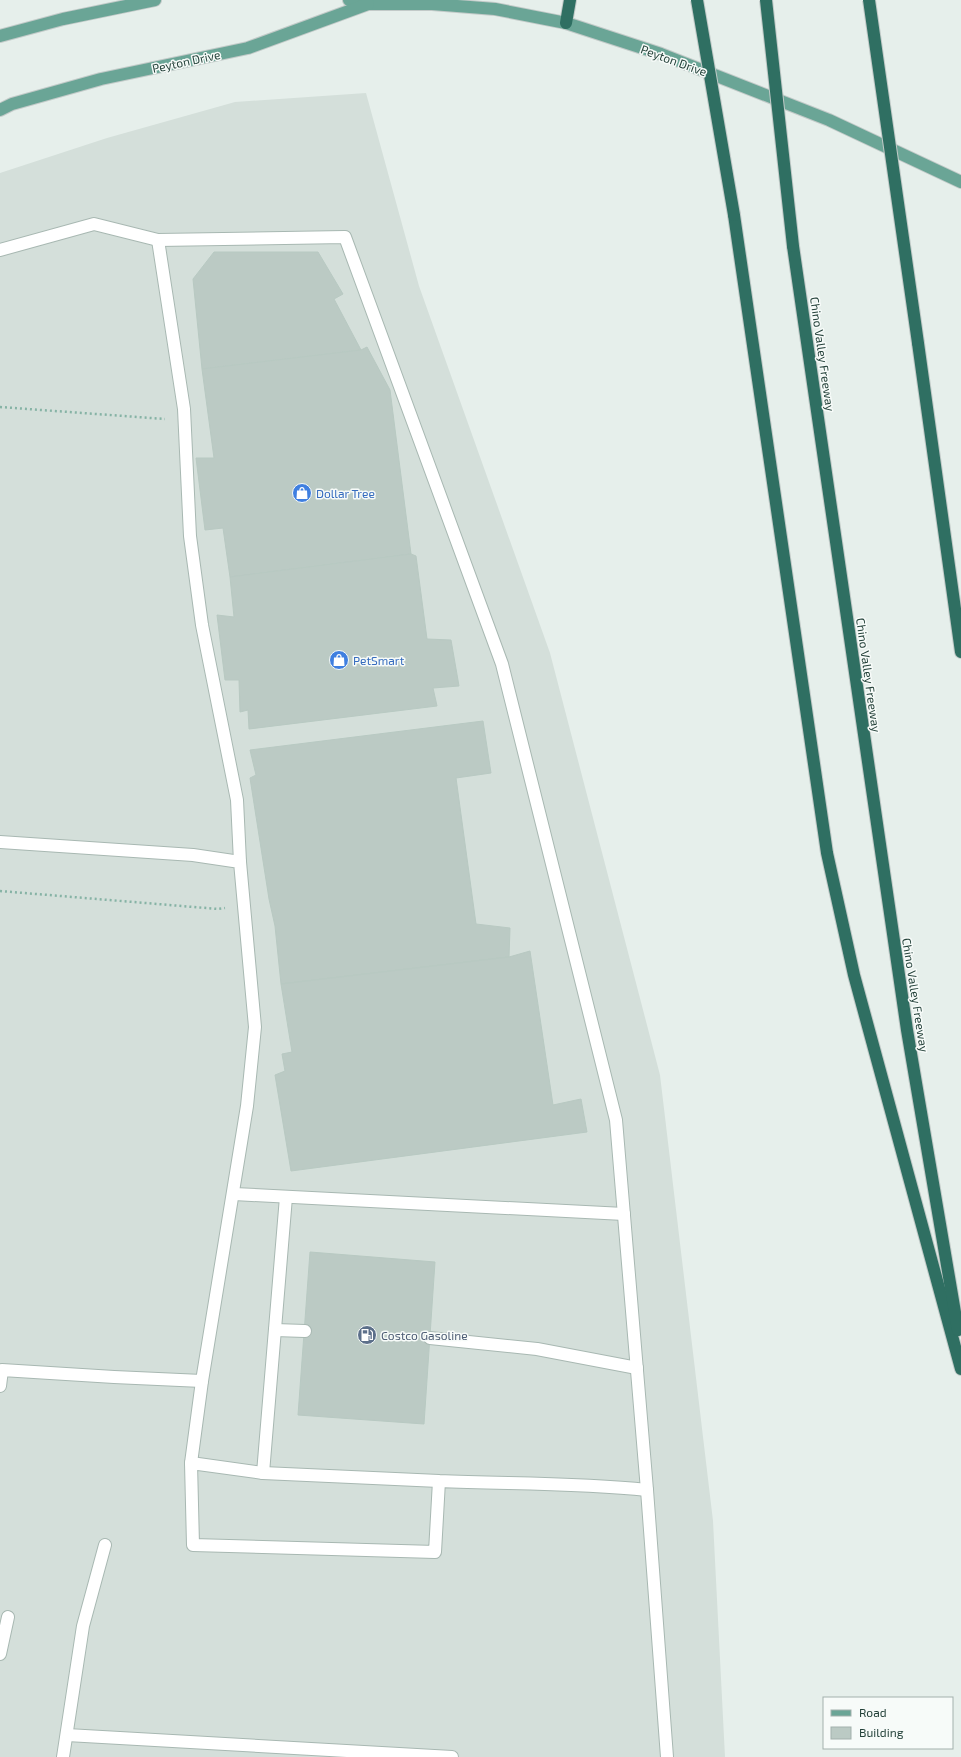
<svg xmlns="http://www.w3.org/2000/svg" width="961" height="1757" font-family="'Exo 2',sans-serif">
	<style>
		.built { fill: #d4dfda }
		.building { fill: #bbcac4; stroke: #b8c9c2 }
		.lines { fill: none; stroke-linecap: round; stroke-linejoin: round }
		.service-casing { stroke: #a8b8b2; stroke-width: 14 }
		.primary-casing { stroke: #c2cac8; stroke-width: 14 }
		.motorway-casing { stroke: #c2cac8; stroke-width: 14 }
		.path { stroke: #86b3a5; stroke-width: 2.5; stroke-dasharray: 2 3; stroke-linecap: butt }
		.service { stroke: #fff; stroke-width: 12 }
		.primary { stroke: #6aa596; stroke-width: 12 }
		.motorway { stroke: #2f6f62; stroke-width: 12 }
		.motorway-bridge-casing { stroke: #c2cac8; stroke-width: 14; stroke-linecap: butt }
		.motorway-bridge { stroke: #2f6f62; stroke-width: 12 }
		.labels { text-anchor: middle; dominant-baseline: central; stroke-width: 3; stroke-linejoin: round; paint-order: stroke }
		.street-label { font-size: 12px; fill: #24423a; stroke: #f7fbf9 }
		.shop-label { font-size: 12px; fill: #366cbe; stroke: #f7fbf9; text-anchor: start }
		.service-label { font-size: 12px; fill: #4e5e75; stroke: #f7fbf9; text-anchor: start }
	</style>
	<rect width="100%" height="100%" fill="#e6efeb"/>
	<polygon class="built" points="366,93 419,286 550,653 660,1075 713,1521 725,1757 0,1757 0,173 107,138 235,102"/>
	<g class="building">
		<polygon points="214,252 318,252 343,294 334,299 361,350 202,369 193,279"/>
		<polygon points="367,347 390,390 411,554 230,577 223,528 205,530 196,458 214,458 202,369 361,350"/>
		<polygon points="411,554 416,556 427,639 451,640 459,686 433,688 437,706 249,729 248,710 240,712 239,680 225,680 217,615 234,617 230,577"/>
		<polygon points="483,721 491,773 456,778 476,924 510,928 509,957 281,984 275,926 269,899 250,778 256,775 250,750"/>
		<polygon points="530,951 553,1105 581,1099 587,1132 291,1171 275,1075 285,1071 282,1054 292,1052 281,984 509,957"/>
		<polygon points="310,1252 435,1262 424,1424 298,1415"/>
	</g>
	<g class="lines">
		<g class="service-casing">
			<g id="service">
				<polyline points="158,240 184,409 190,536 202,625 237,800 240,862"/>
				<polyline points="0,250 94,224 158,240 345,237 502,664 616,1120 647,1490 667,1757"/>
				<polyline points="0,842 193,855 240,862 255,1027 247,1106 202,1381 191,1463"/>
				<polyline points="234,1194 624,1214"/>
				<polyline points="275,1330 305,1331"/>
				<polyline points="430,1338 537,1349 637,1368"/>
				<polyline points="0,1386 2,1370 114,1377 202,1381"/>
				<polyline points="263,1473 286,1197"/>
				<path d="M439,1481L263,1473L191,1463L193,1545L435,1552L439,1481C508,1484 578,1483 647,1490"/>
				<polyline points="0,1654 8,1617"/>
				<polyline points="67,1735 452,1757"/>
				<polyline points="63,1757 83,1626 105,1545"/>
			</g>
		</g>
		<g class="primary-casing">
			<g id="primary">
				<polyline points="349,0 369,4 432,4 495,9 566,23 661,54 829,120 961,182"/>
				<polyline points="0,36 63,19 155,0"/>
				<polyline points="0,110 12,104 101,79 248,48 368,4"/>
			</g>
		</g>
		<g class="motorway-casing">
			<g id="motorway">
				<polyline points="566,23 570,0"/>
				<polyline points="734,215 827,853 854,975 961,1369"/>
				<polyline points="793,246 907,1030 958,1330"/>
				<polyline points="918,343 961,652"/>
			</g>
		</g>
		<g class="path">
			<polyline points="0,407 165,419"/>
			<polyline points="0,891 218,909 225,908"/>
		</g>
		<use href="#service" class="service"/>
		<use href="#primary" class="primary"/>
		<use href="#motorway" class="motorway"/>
		<g class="motorway-bridge-casing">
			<g id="motorway-bridge">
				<polyline points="697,0 734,215"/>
				<polyline points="766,0 793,246"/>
				<polyline points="869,0 918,343"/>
			</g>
		</g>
		<use href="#motorway-bridge" class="motorway-bridge"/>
	</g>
	<defs>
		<g id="shop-disc" transform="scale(1)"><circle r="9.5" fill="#3f7fe0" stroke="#f7fbf9"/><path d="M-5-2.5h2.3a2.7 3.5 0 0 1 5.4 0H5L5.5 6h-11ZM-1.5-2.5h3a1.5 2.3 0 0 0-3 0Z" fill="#fff"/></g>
		<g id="fuel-disc" transform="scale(1)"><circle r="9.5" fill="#5c6f8a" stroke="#f7fbf9"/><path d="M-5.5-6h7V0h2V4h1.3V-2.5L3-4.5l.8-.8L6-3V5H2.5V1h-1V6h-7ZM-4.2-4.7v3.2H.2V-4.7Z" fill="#fff"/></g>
	</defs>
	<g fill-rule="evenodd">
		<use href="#shop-disc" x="302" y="493"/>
		<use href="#shop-disc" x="339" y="660"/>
		<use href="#fuel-disc" x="367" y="1335"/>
	</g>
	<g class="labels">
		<g class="street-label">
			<text transform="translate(674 60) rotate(20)">Peyton Drive</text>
			<text transform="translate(186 61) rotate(-12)">Peyton Drive</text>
			<text transform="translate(823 354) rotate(82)">Chino Valley Freeway</text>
			<text transform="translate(869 675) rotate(82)">Chino Valley Freeway</text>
			<text transform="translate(916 995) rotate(81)">Chino Valley Freeway</text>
		</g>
		<g class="shop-label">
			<text x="316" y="493">Dollar Tree</text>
			<text x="353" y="660">PetSmart</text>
		</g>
		<g class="service-label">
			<text x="381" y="1335">Costco Gasoline</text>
		</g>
	</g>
	<rect x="823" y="1697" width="130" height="52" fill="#f7fbf9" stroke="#a3b1ad"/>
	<rect x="831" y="1710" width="20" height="6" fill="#6aa596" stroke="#a3b1ad"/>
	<text x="859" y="1717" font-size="12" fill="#24423a">Road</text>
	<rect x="831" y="1727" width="20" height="12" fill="#bbcac4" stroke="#a3b1ad"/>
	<text x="859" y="1737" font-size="12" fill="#24423a">Building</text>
</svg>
